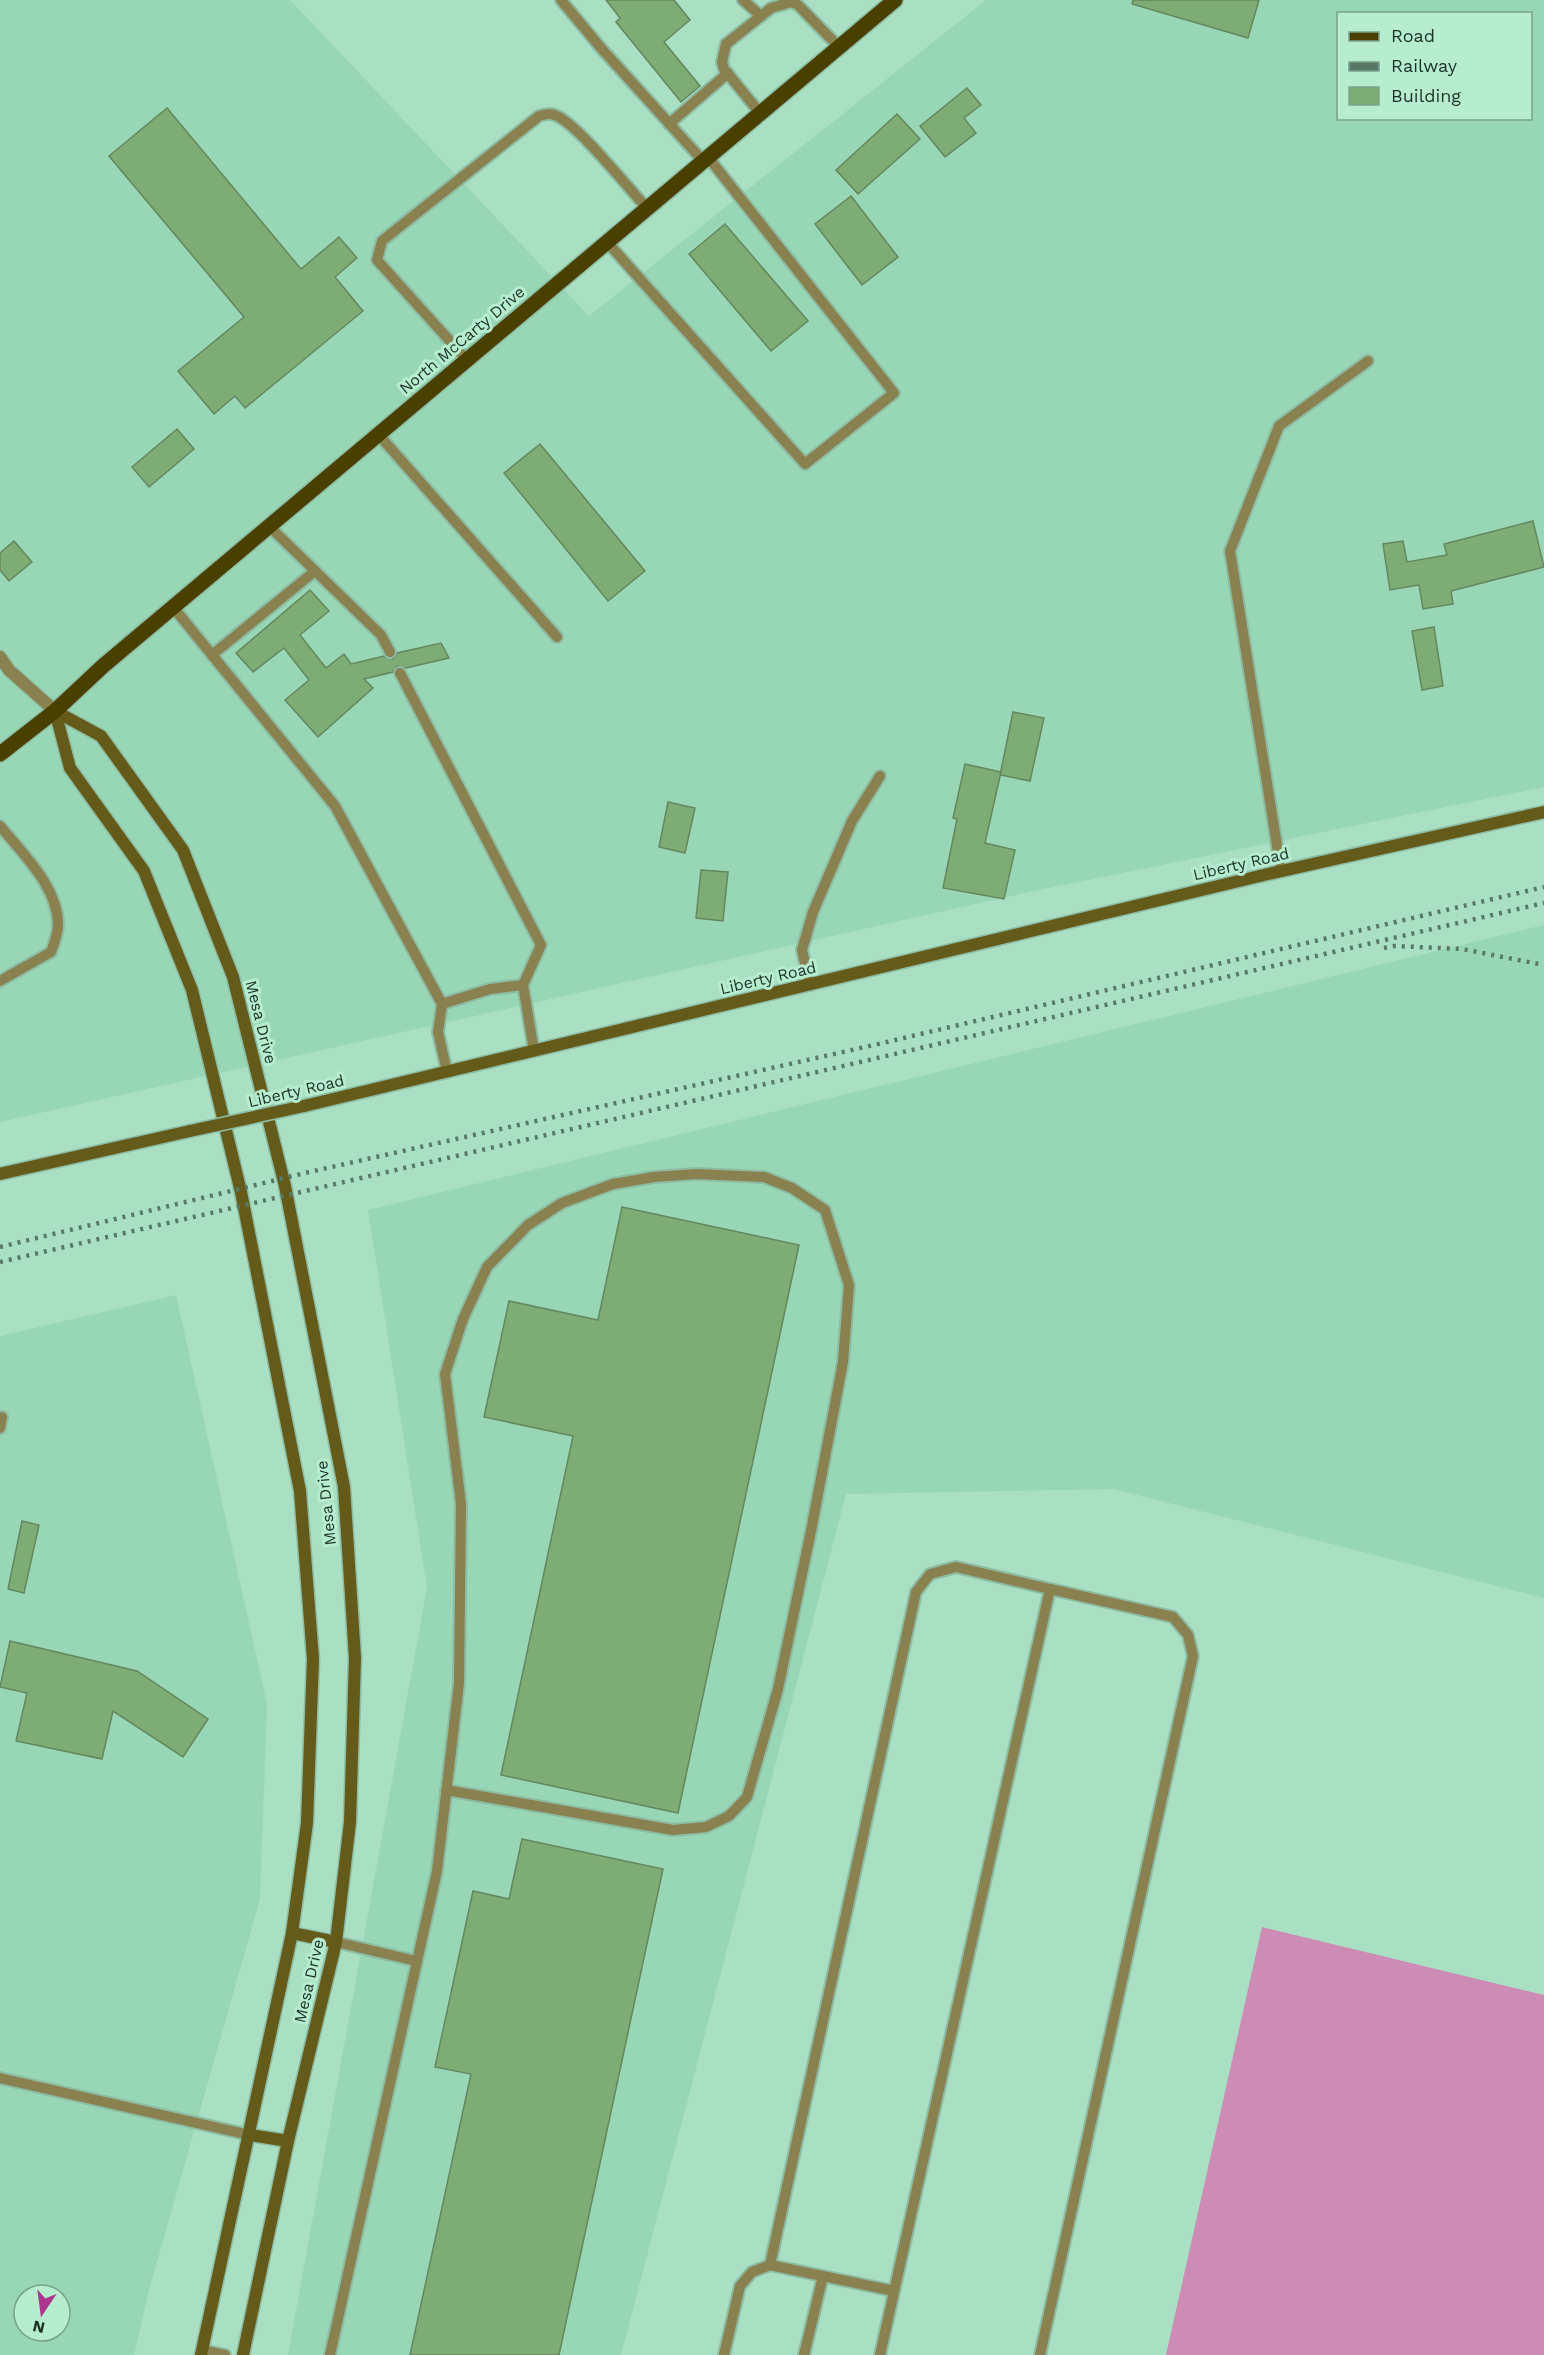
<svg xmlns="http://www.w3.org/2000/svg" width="1544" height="2355" font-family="'Work Sans',sans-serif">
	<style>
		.built { fill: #98d7b5; fill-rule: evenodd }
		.forest { fill: #cc8cb6 }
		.building { fill: #7dac74; stroke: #65875f; stroke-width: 1.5 }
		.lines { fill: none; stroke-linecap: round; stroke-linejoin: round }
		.service-casing { stroke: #8dbca3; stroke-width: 14 }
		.minor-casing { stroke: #8dbca3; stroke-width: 15 }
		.secondary-casing { stroke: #8dbca3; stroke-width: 15 }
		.primary-casing { stroke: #8dbca3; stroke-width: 18 }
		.service { stroke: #898150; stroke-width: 10 }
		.minor { stroke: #898150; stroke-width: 12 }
		.secondary { stroke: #645b1a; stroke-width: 12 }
		.primary { stroke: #494000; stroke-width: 15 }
		.rail { stroke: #577a68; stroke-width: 4.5; stroke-dasharray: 3 6; stroke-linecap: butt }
		.secondary-bridge-casing { stroke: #8dbca3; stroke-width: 15; stroke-linecap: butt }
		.secondary-bridge { stroke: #645b1a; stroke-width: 12 }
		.labels { text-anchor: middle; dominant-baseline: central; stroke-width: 6; stroke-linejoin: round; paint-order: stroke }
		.street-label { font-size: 16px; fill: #1c3227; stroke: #b6edcf }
	</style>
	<rect width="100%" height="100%" fill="#a9dfc2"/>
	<g class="built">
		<path d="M0,0H290L589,316L986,0H1544V787L1034,891L0,1122ZM1338,14H1530V118H1338Z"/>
		<polygon points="1544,925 1544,1598 1114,1489 846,1494 621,2355 288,2355 427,1588 368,1210"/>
		<path d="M176,1295L267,1704L260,1899L149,2290L134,2355H0V1336ZM24,2295H60V2331H24Z"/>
	</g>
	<polygon class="forest" points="1262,1927 1544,1995 1544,2355 1166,2355"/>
	<g class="building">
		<polygon points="606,0 674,0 690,20 664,42 700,86 681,102 616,22 620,18"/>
		<polygon points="1133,0 1259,0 1248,38 1132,4"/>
		<polygon points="967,88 981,105 964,118 976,133 945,157 920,126"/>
		<polygon points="167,108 301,269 339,237 357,258 335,277 363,311 245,408 235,396 214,414 178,371 244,317 109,156"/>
		<polygon points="897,114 920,139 858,194 836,170"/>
		<polygon points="851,196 898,257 862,285 815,224"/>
		<polygon points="725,224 808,321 771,351 689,254"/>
		<polygon points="177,429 194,449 149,487 132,467"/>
		<polygon points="540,444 645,571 608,601 504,473"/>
		<polygon points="1533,521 1544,567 1451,591 1453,604 1423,609 1419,585 1390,590 1383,544 1403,541 1407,562 1447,555 1444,544"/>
		<polygon points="14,541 32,562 9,581 0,570 0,553"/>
		<polygon points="310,590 329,611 300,635 326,668 344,654 351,664 384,656 393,659 397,653 441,643 449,658 406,668 397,666 393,672 364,679 373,688 318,737 285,700 309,680 284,648 253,672 236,653"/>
		<polygon points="1434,627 1443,686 1422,690 1412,631"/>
		<polygon points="1013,712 1044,718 1030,781 1000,775"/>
		<polygon points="965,764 1001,772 985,843 1015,850 1004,899 943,888 957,819 953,818"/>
		<polygon points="668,802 695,808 685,853 659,847"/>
		<polygon points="701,870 728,872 723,921 696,918"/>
		<polygon points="622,1207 799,1245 678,1813 501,1775 573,1436 484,1417 509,1301 598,1320"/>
		<polygon points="22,1521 39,1525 24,1593 8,1589"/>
		<polygon points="10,1641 137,1671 208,1719 183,1757 113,1711 102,1759 16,1741 27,1693 0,1687"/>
		<polygon points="522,1839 663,1869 559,2355 410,2355 471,2074 435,2067 473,1891 509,1899"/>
	</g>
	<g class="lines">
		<g class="service-casing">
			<g id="service">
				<polyline points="561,0 601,48 703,161"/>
				<polyline points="743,0 761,16"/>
				<polyline points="760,113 724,69 722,62 726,44 771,8 791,2 798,5 839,47"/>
				<polyline points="669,124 728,73"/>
				<polyline points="607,242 805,464 894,393 708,157"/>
				<path d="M467,360L377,260L382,241L393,232L539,116C546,114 550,113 557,116C578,125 629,189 647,208"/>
				<polyline points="378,434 557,637"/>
				<polyline points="269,526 381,635 390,652"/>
				<polyline points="173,607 335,806 442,1004"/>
				<polyline points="212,655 315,571"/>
				<polyline points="400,673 541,945 523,985 534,1051"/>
				<path d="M0,826C23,854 58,887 58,925C58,934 54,944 51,952L0,981"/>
				<polyline points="1281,871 1230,551 1279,426 1368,361"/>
				<polyline points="810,985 802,950 813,912 852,821 880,776"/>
				<polyline points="447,1072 438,1032 442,1004 490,989 523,985"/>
				<polyline points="0,1418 2,1417 0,1428"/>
				<polyline points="336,1942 416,1961"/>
				<polyline points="0,2078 250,2135"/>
				<polyline points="770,2265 916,1592 930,1574 956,1567 1050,1589"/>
				<polyline points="202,2350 225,2355"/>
				<polyline points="330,2355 437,1871 459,1683 461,1504 445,1374 463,1319 487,1267 528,1225 562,1203 613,1184 654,1177 696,1174 764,1177 792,1188 825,1210 849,1285 843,1362 811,1531 778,1689 747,1797 729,1816 706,1827 673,1830 446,1790"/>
				<polyline points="724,2355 740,2286 752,2272 770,2265 894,2291"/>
				<polyline points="804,2355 823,2276"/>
				<polyline points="880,2355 1050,1589 1173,1617 1188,1635 1193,1656 1040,2355"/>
			</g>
		</g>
		<g class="minor-casing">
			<polyline id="minor" points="0,657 9,670 55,711"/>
		</g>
		<g class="secondary-casing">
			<g id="secondary">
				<polyline points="55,711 101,736 183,850 233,977 285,1186 344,1487 355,1658 350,1822 336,1942 288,2141 243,2355"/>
				<polyline points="55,711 70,768 144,871 192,990 241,1192 300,1491 313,1659 307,1823 292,1933 201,2355"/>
				<polyline points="304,1106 1268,874 1544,812"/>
				<polyline points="0,1174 190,1131"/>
				<polyline points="292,1933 336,1942"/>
				<polyline points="250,2135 288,2141"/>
			</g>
		</g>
		<g class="primary-casing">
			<polyline id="primary" points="0,754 55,711 103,666 895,0"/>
		</g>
		<use href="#service" class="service"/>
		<use href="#minor" class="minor"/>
		<use href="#secondary" class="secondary"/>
		<use href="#primary" class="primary"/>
		<g class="rail">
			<polyline points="1384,948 1394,946 1462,949 1544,965"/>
			<polyline points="0,1247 305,1173 874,1045 1544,887"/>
			<polyline points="0,1262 1544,903"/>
		</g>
		<g class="secondary-bridge-casing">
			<polyline id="secondary-bridge" points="190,1131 304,1106"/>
		</g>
		<use href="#secondary-bridge" class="secondary-bridge"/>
	</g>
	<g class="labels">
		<g class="street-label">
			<text transform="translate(462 340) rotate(-40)">North McCarty Drive</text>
			<text transform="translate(1241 864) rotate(-13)">Liberty Road</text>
			<text transform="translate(768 978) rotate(-13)">Liberty Road</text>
			<text transform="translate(261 1022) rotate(76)">Mesa Drive</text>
			<text transform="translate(296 1091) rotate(-13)">Liberty Road</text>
			<text transform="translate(326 1503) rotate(-96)">Mesa Drive</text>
			<text transform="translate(309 1981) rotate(-77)">Mesa Drive</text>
		</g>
	</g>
	<rect x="1337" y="12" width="195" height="108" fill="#b6edcf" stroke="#78a28c" stroke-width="1.5"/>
	<rect x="1349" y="32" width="30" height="9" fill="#494000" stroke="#78a28c" stroke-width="1.5"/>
	<text x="1391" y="42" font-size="18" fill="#1c3227">Road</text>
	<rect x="1349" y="62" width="30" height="9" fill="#577a68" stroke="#78a28c" stroke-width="1.5"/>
	<text x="1391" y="72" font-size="18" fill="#1c3227">Railway</text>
	<rect x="1349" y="87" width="30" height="18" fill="#7dac74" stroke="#78a28c" stroke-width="1.5"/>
	<text x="1391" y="102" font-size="18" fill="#1c3227">Building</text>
	<g transform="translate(42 2313) rotate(193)"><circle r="28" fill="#b6edcf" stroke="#78a28c" stroke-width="1.5"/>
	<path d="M0-4.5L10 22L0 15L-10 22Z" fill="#ad368c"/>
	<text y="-9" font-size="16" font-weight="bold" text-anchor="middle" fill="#1c3227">N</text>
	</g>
</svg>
